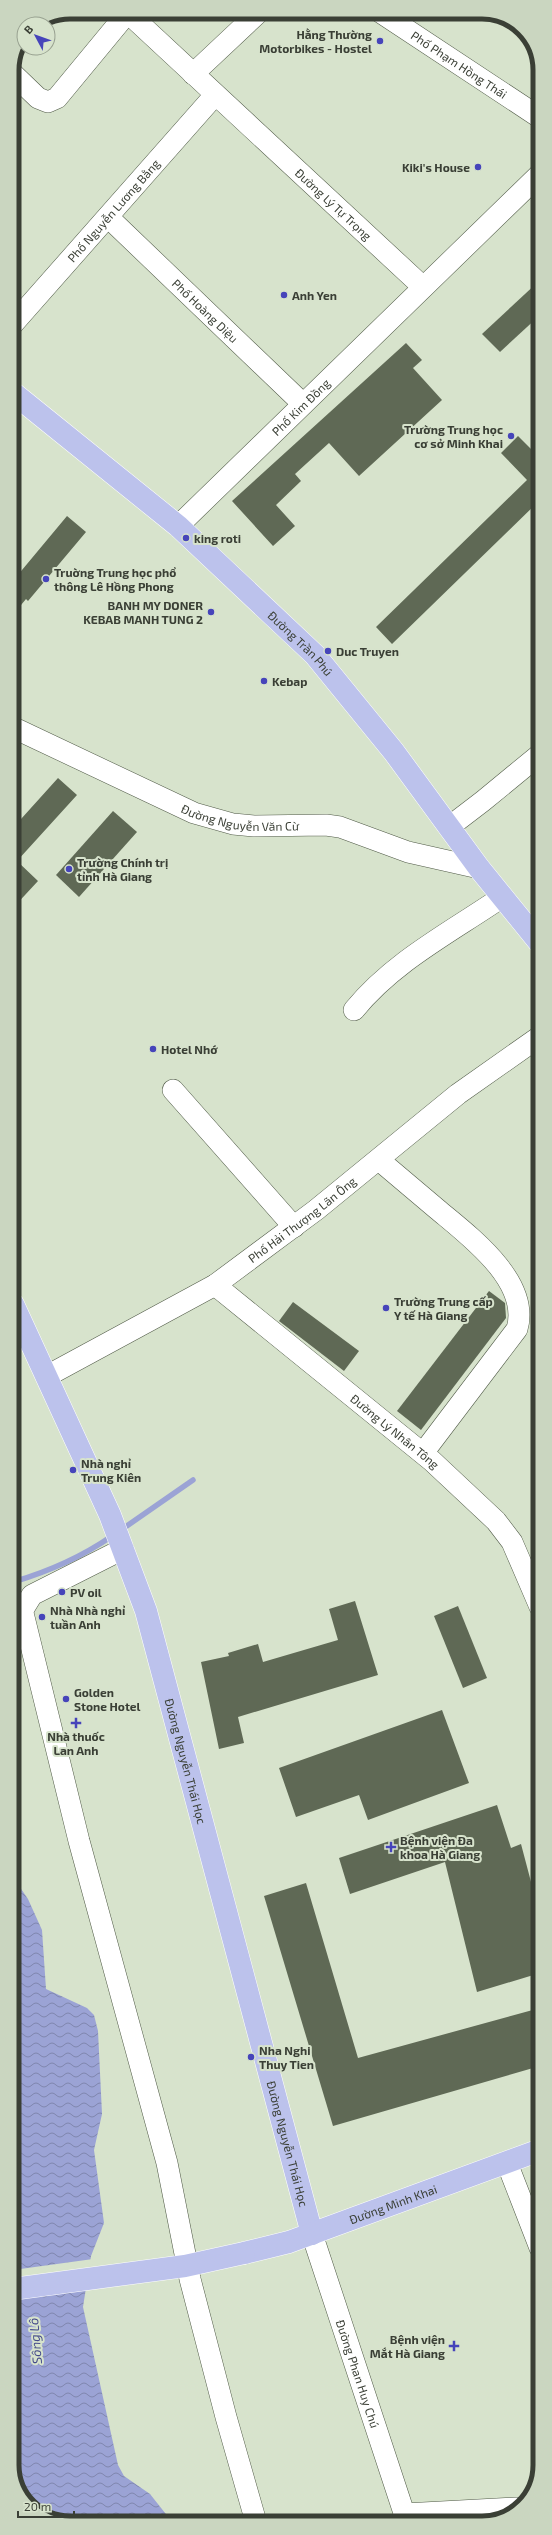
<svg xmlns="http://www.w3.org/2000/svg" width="552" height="2535" font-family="'Exo 2',sans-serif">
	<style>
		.water { fill: url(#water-waves) }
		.pier { fill: #d7e3cc }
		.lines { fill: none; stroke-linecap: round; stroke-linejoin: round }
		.stream { stroke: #9ba3d5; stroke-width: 5.5 }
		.building { fill: #5f6955 }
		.minor-casing { stroke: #505a47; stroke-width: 22 }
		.major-casing { stroke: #fff; stroke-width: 23 }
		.minor { stroke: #fff; stroke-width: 21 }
		.major { stroke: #bcc2ec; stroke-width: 22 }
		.major-bridge-casing { stroke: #fff; stroke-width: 23; stroke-linecap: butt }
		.major-bridge { stroke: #bcc2ec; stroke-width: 22 }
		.poi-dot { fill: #4644ba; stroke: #d7e3cc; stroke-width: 1.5 }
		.labels { text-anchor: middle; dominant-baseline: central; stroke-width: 4; stroke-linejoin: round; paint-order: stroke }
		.poi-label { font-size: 12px; font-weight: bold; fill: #3a3f35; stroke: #d7e3cc; text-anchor: start }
		.street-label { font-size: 12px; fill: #3a3f35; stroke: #d7e3cc }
		.water-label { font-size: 13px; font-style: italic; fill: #454b8a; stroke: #d7e3cc }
		.rim { fill: none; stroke: #3a3f35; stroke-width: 5 }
	</style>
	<defs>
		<pattern id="water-waves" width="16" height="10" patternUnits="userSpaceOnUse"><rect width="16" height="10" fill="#9ba3d5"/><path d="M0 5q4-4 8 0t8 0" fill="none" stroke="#7f86ae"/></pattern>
	</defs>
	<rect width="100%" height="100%" fill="#d7e3cc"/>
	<polygon class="water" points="13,1877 28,1899 42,1930 46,1989 87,2008 94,2015 98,2031 102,2114 94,2150 104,2223 91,2256 83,2307 118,2465 124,2476 150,2494 173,2523 66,2523 32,2508 13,2476"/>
	<polygon class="pier" points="93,2259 88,2289 13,2300 13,2270"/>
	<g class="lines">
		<g class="stream">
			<polyline points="121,1530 193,1480"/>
			<path d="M13,1582C47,1572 83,1556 112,1536"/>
		</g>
	</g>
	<g class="building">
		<polygon points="539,281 539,316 500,352 482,334"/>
		<polygon points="406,343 422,360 413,368 442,400 359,476 329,443 295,474 301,481 276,505 295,526 273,546 232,501"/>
		<polygon points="518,436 539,457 539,501 392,644 376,627 527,480 501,453"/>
		<polygon points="67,516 86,532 28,601 26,599 12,616 12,582"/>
		<polygon points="58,778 77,795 17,861 38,881 12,909 12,829"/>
		<polygon points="113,811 137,832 79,897 56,875"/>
		<polygon points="489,1291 505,1303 506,1318 421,1430 397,1411"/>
		<polygon points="293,1302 359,1351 344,1371 279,1321"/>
		<polygon points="355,1601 378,1675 238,1717 244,1743 219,1749 201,1662 229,1656 228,1653 258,1644 263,1662 338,1640 329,1609"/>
		<polygon points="458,1606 487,1678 463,1688 434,1616"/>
		<polygon points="442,1710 469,1783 368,1820 359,1795 296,1817 279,1768"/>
		<polygon points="497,1805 511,1848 521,1844 540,1916 540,1973 477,1992 445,1862 350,1894 339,1858"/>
		<polygon points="306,1883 358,2058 540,2008 540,2066 333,2126 264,1896"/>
	</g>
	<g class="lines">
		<g class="minor-casing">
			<g id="minor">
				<path id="s1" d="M127,12L423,287"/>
				<path id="s2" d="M380,12L539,117"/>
				<polyline points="12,73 38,98 48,102 57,98 128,12"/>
				<polyline points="193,74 259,12"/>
				<path id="s3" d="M108,217L303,404"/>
				<path id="s4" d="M12,325L215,95"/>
				<path id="s5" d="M178,526L539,175"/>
				<path id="s6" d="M12,727L194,813L233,824L254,826L326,825L340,827L408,852L479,868"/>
				<polyline points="449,827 483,801 539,755"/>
				<path d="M354,1010C394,961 451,932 502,897"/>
				<polyline points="173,1090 294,1227"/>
				<path d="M379,1160C398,1176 418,1193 437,1209C468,1235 531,1281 517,1329L423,1453"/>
				<path id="s7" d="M215,1285L432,1461L496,1521L512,1542L540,1607"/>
				<path id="s8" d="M47,1376L215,1285L316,1210L458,1094L539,1037"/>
				<polyline points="123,1549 32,1595 24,1608 23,1613 79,1841 167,2163 190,2279 226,2417 256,2522"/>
				<polyline points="507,2163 540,2248"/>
				<path id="s9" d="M312,2234L407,2522"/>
				<polyline points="404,2514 517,2508"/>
			</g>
		</g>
		<g class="major-casing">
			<g id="major">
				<path id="s10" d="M12,392L178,526L315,655L394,752L479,868L539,942"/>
				<path id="s11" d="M13,1304L110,1515L146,1611L312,2234"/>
				<path id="s12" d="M244,2253L289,2242L540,2150"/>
			</g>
		</g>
		<use href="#minor" class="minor"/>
		<use href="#major" class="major"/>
		<g class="major-bridge-casing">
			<polyline id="major-bridge" points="13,2289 185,2266 244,2253"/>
		</g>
		<use href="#major-bridge" class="major-bridge"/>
	</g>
	<g class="poi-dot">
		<circle cx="380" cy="41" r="4"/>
		<circle cx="478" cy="167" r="4"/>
		<circle cx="284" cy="295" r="4"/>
		<circle cx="511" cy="436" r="4"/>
		<circle cx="186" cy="538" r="4"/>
		<circle cx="46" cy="579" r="4"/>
		<circle cx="211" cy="612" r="4"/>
		<circle cx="328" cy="651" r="4"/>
		<circle cx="264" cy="681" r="4"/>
		<circle cx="69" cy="869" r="4"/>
		<circle cx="153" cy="1049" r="4"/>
		<circle cx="386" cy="1308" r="4"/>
		<circle cx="73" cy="1470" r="4"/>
		<circle cx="62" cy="1592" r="4"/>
		<circle cx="42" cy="1617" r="4"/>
		<circle cx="66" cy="1699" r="4"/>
		<path d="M74 1717h4v4h4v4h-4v4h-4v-4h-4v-4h4z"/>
		<path d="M389 1841h4v4h4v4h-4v4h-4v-4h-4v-4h4z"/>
		<circle cx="251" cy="2057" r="4"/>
		<path d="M452 2340h4v4h4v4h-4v4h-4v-4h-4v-4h4z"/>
	</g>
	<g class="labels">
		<g class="poi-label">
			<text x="372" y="34" text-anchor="end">Hằng Thường<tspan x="372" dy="14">Motorbikes - Hostel</tspan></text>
			<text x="470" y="167" text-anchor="end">Kiki's House</text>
			<text x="292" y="295">Anh Yen</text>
			<text x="503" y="429" text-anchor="end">Trường Trung học<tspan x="503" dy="14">cơ sở Minh Khai</tspan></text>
			<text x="194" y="538">king roti</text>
			<text x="54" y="572">Truờng Trung học phổ<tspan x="54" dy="14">thông Lê Hồng Phong</tspan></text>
			<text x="203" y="605" text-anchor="end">BANH MY DONER<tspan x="203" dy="14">KEBAB MANH TUNG 2</tspan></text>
			<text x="336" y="651">Duc Truyen</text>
			<text x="272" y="681">Kebap</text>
			<text x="77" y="862">Trường Chính trị<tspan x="77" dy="14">tỉnh Hà Giang</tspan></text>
			<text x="161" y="1049">Hotel Nhớ</text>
			<text x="394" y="1301">Trường Trung cấp<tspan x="394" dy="14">Y tế Hà Giang</tspan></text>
			<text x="81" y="1463">Nhà nghỉ<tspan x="81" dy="14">Trung Kiên</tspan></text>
			<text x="70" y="1592">PV oil</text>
			<text x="50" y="1610">Nhà Nhà nghỉ<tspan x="50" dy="14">tuần Anh</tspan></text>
			<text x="74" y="1692">Golden<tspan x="74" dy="14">Stone Hotel</tspan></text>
			<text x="76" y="1736" text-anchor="middle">Nhà thuốc<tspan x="76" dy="14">Lan Anh</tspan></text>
			<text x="400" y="1840">Bệnh viện Đa<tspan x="400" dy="14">khoa Hà Giang</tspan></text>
			<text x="259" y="2050">Nha Nghi<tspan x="259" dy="14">Thuy Tien</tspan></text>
			<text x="445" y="2339" text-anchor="end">Bệnh viện<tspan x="445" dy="14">Mắt Hà Giang</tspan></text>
		</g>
		<g class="street-label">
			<text stroke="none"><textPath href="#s2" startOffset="95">Phố Phạm Hồng Thái</textPath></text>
			<text stroke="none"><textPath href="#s1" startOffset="282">Đường Lý Tự Trọng</textPath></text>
			<text stroke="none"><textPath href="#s4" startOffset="153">Phố Nguyễn Lương Bằng</textPath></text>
			<text stroke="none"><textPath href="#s3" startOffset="135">Phố Hoàng Diệu</textPath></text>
			<text stroke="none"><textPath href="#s5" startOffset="171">Phố Kim Đồng</textPath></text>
			<text stroke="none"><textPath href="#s10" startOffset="383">Đường Trần Phú</textPath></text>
			<text stroke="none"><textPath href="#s6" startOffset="248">Đường Nguyễn Văn Cừ</textPath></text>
			<text stroke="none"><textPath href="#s8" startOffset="300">Phố Hải Thượng Lãn Ông</textPath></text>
			<text stroke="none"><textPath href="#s7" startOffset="232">Đường Lý Nhân Tông</textPath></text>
			<text stroke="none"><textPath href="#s11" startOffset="490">Đường Nguyễn Thái Học</textPath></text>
			<text stroke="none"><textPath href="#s11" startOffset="886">Đường Nguyễn Thái Học</textPath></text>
			<text stroke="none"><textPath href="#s12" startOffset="157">Đường Minh Khai</textPath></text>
			<text stroke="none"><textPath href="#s9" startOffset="147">Đường Phan Huy Chú</textPath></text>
		</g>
		<g class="water-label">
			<text transform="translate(35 2341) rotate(-95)">Sông Lô</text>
		</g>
	</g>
	<path d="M0 0H552V2535H0ZM70 19H482A51 51 0 0 1 533 70V2465A51 51 0 0 1 482 2516H70A51 51 0 0 1 19 2465V70A51 51 0 0 1 70 19Z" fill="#cad6c0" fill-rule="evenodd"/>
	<path class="rim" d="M70 19H482A51 51 0 0 1 533 70V2465A51 51 0 0 1 482 2516H70A51 51 0 0 1 19 2465V70A51 51 0 0 1 70 19Z"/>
	<g transform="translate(36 36) rotate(311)"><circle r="19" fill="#d7e3cc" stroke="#98a190"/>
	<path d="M0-3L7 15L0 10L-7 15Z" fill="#4644ba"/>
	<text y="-6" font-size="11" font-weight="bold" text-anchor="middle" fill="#3a3f35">B</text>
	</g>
	<path d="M18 2511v6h56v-6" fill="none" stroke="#3a3f35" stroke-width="2"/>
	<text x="24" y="2511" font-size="12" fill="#3a3f35" stroke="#d7e3cc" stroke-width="3" paint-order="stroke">20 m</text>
</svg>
